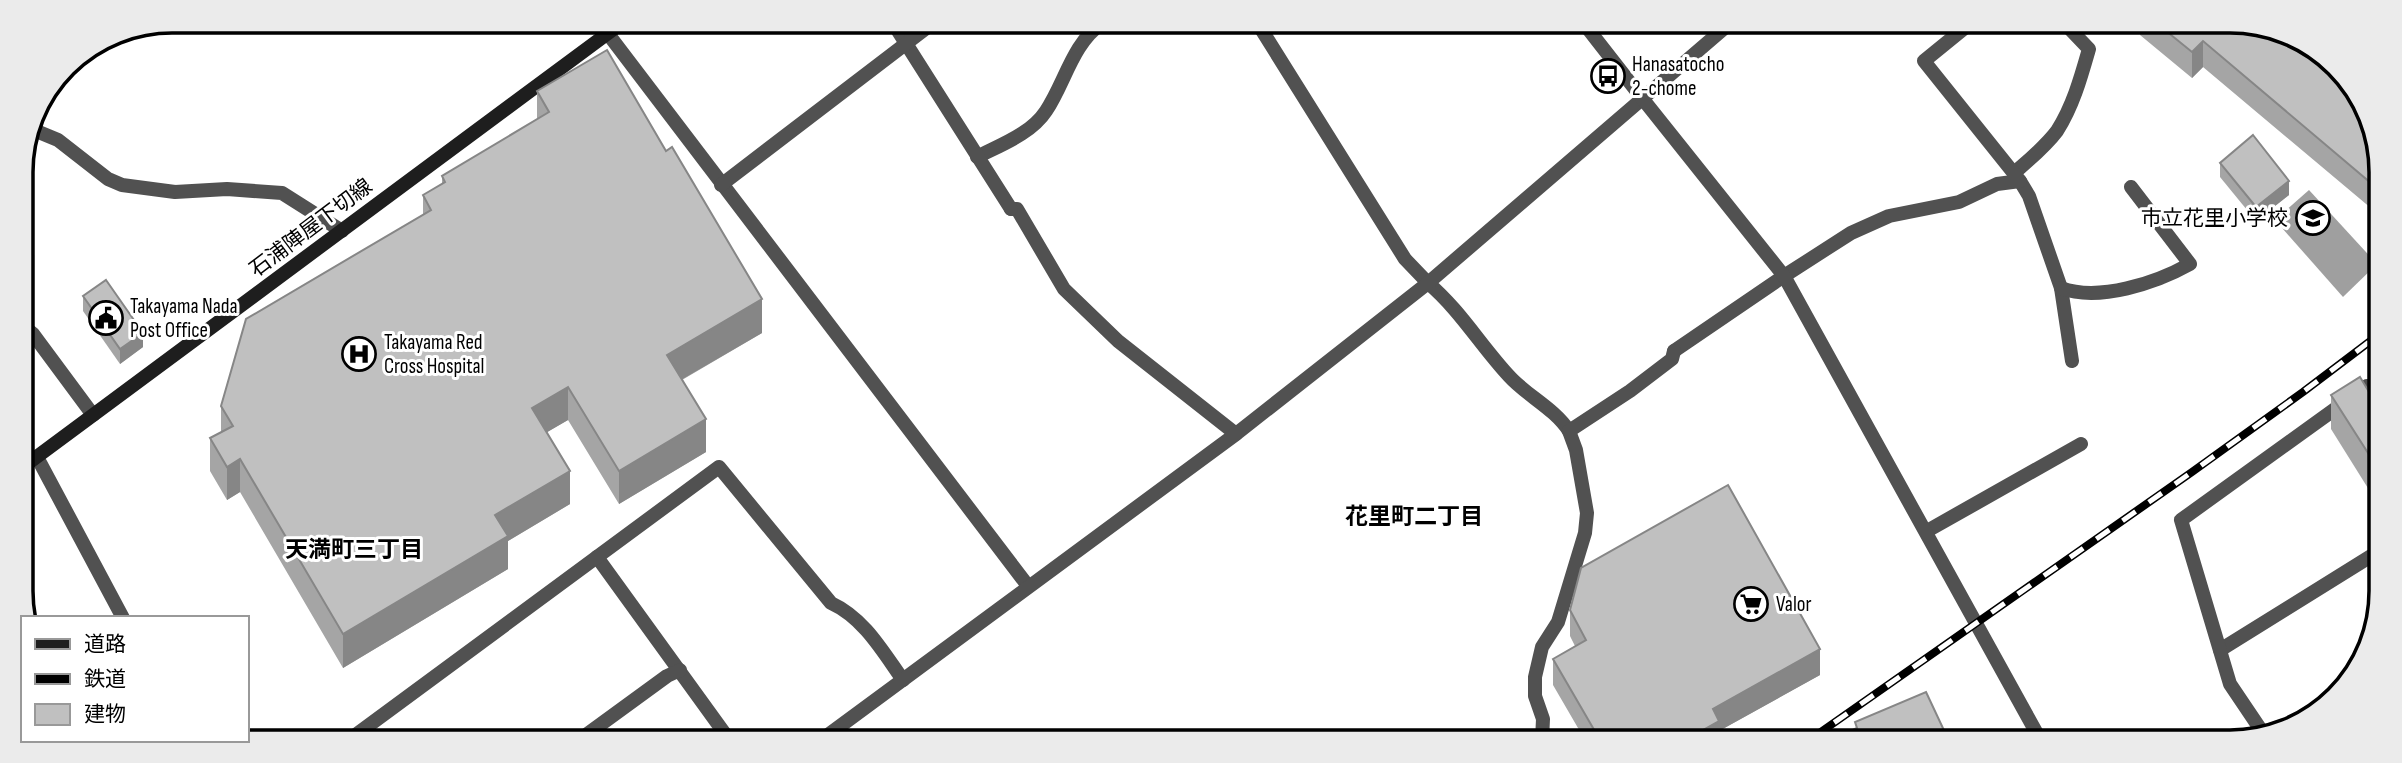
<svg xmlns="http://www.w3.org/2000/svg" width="2402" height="763" font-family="'Sofia Sans Condensed','Noto Sans JP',sans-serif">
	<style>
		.water { fill: #9f9f9f }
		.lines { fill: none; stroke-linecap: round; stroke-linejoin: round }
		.service { stroke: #515151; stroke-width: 14 }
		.minor { stroke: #515151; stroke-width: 14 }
		.tertiary { stroke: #515151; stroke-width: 14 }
		.secondary { stroke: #1e1e1e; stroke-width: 14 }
		.rail-casing { stroke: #000; stroke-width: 8 }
		.rail { stroke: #fff; stroke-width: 5; stroke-dasharray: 16; stroke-linecap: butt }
		.wall { fill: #a5a5a5 }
		.shaded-wall { fill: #868686 }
		.building { fill: #c0c0c0; stroke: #868686; stroke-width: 2 }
		.labels { text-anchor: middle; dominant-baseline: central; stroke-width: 6; stroke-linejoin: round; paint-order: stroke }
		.poi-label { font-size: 21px; fill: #000; stroke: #fff; text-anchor: start }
		.street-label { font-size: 21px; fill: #000; stroke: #fff }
		.neighbourhood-label { font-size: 23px; font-weight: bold; fill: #000; stroke: #fff }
		.rim { fill: none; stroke: #000; stroke-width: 3.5 }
	</style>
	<rect width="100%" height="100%" fill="#fff"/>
	<polygon class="water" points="2309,190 2377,264 2343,297 2275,220"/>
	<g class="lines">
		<g class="service">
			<polyline points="1258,24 1405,259 1428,283"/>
			<polyline points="29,128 58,140 108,179 122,185 175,192 227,189 282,193 342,231"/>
			<path d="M977,157C1000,145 1031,134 1046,111C1065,83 1072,44 1102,23"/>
			<path d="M2014,173C2029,160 2045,147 2057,131C2073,106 2081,77 2089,49L2067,26"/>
			<polyline points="1011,209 1017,209 1064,289 1118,341 1236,434"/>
			<polyline points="1674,351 1784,276"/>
		</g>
		<g class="minor">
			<polyline points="599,22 1028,586"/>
			<polyline points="893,23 1011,209"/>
			<polyline points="1585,25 1642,98"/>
			<polyline points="2020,181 2029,196 2061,288 2072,361"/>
			<polyline points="721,185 933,23"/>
			<polyline points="1784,276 1851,233 1889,216 1959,202 1997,184 2020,181 1924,61 1967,26"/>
			<path d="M1428,283C1460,310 1481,346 1509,376C1527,396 1554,408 1569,431"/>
			<path d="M2061,288C2099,302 2156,283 2190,264L2131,187"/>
			<polyline points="22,325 33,334 93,415"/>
			<polyline points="37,457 123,618"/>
			<polyline points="1927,531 2081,444"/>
			<polyline points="597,557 728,738"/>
			<polyline points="2220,650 2376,553"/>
			<polyline points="2263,733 2230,684 2181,520 2367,386 2377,403"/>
			<path d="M353,737L719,467L831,603C864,618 883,652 903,680"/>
			<polyline points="582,738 667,676 680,670"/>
			<polyline points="824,738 1236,434 1428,283 1728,25"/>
			<polyline points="1542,740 1543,719 1535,696 1535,677 1542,647 1558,622 1585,533 1587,513 1576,450 1569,431 1630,391 1672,359 1674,351"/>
		</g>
		<polyline class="tertiary" points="1642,98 1784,276 2041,741"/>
		<polyline class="secondary" points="23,467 623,22"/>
		<g class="rail-casing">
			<polyline id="rail" points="1808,741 2192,472 2303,392 2377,336"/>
		</g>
		<use href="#rail" class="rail"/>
	</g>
	<g class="wall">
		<polygon points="2140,26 2269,26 2378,143 2378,214 2203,67 2192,78 2140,35"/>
		<polygon points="537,91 762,333 682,380 706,452 619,504 568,420 547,432 570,504 508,541 508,569 343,668 240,492 227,500 210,471 210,438 221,432 221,406 423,215 423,195 442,184 442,176 537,120"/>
		<polygon points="2220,163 2289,195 2256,221 2220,177"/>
		<polygon points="83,296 143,347 120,364 83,311"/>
		<polygon points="2331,395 2377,405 2376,501 2331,429"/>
		<polygon points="1570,610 1820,675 1719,731 1719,740 1585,740 1553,685 1553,659 1575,646 1570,636"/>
	</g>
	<g class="shaded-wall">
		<polygon points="2203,41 2203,67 2192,78 2192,52"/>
		<polygon points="2289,181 2289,195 2256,221 2256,207"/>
		<polygon points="762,299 762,333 667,388 667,355"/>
		<polygon points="143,333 143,347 120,364 120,349"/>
		<polygon points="568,387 568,420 532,441 532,408"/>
		<polygon points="706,419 706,452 619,504 619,471"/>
		<polygon points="240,459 240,492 227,500 227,467"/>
		<polygon points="570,471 570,504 508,541 508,569 343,668 343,634 495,515"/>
		<polygon points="1820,649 1820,675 1719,731 1719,740 1685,740 1713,709"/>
	</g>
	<g class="building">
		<polygon points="2160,26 2269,26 2329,64 2346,78 2378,143 2378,189 2203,41 2192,52"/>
		<polygon points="607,50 666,151 672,147 762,299 667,355 706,419 619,471 568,387 532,408 570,471 495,515 508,536 343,634 240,459 227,467 210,438 233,426 221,406 246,319 431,210 423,195 445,182 442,176 549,112 537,91"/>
		<polygon points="2253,135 2289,181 2256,207 2220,163"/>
		<polygon points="106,280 143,333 120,349 83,296"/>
		<polygon points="2360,377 2377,405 2377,467 2331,395"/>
		<polygon points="1728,485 1820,649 1713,709 1719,721 1685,740 1600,740 1553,659 1586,640 1570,610 1581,568"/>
		<polygon points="1926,692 1949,741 1828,741 1857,728 1855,722"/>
	</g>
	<defs>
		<g id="bus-ring" transform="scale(1.75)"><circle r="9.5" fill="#fff" stroke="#000" stroke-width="1.5"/><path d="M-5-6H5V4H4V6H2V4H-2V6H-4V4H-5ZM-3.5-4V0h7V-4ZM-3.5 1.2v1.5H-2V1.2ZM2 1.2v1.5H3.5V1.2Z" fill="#000"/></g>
		<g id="school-ring" transform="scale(1.75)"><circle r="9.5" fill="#fff" stroke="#000" stroke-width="1.5"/><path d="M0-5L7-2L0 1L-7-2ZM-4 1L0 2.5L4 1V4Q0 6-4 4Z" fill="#000"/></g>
		<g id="civic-ring" transform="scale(1.75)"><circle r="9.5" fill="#fff" stroke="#000" stroke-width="1.5"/><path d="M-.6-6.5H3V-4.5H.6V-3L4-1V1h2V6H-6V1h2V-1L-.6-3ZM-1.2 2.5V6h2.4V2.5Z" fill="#000"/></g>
		<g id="hospital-ring" transform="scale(1.75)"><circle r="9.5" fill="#fff" stroke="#000" stroke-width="1.5"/><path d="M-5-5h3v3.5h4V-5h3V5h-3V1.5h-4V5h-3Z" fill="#000"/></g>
		<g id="supermarket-ring" transform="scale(1.75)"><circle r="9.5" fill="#fff" stroke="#000" stroke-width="1.5"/><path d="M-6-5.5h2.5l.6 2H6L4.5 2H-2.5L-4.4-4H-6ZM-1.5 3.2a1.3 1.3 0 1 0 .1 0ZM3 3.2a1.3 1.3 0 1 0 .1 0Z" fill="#000"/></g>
	</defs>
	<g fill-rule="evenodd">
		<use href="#bus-ring" x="1608" y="76"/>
		<use href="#school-ring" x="2313" y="218"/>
		<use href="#civic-ring" x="106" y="318"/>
		<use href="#hospital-ring" x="359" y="354"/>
		<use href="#supermarket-ring" x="1751" y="604"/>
	</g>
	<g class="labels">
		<g class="poi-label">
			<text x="1632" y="64">Hanasatocho<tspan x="1632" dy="24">2-chome</tspan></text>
			<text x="2288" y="218" text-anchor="end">市立花里小学校</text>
			<text x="130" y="306">Takayama Nada<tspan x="130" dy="24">Post Office</tspan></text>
			<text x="384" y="342">Takayama Red<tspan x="384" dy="24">Cross Hospital</tspan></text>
			<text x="1776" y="604">Valor</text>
		</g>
		<g class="street-label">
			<text transform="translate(311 228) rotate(-37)">石浦陣屋下切線</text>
		</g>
		<g class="neighbourhood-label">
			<text x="1414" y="517">花里町二丁目</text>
			<text x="354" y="550">天満町三丁目</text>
		</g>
	</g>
	<path d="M0 0H2402V763H0ZM172 33H2230A139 139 0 0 1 2369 172V591A139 139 0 0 1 2230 730H172A139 139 0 0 1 33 591V172A139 139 0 0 1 172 33Z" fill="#ebebeb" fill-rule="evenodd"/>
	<path class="rim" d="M172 33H2230A139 139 0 0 1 2369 172V591A139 139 0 0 1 2230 730H172A139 139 0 0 1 33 591V172A139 139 0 0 1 172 33Z"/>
	<rect x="21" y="616" width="228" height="126" fill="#ffffff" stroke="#999999" stroke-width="2"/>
	<rect x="35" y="639" width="35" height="10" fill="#1e1e1e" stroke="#999999" stroke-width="2"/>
	<text x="84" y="651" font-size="21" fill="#000000">道路</text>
	<rect x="35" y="674" width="35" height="10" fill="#000000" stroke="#999999" stroke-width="2"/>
	<text x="84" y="686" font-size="21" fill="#000000">鉄道</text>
	<rect x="35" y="704" width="35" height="21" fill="#c0c0c0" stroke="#999999" stroke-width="2"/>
	<text x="84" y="721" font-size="21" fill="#000000">建物</text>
</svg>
